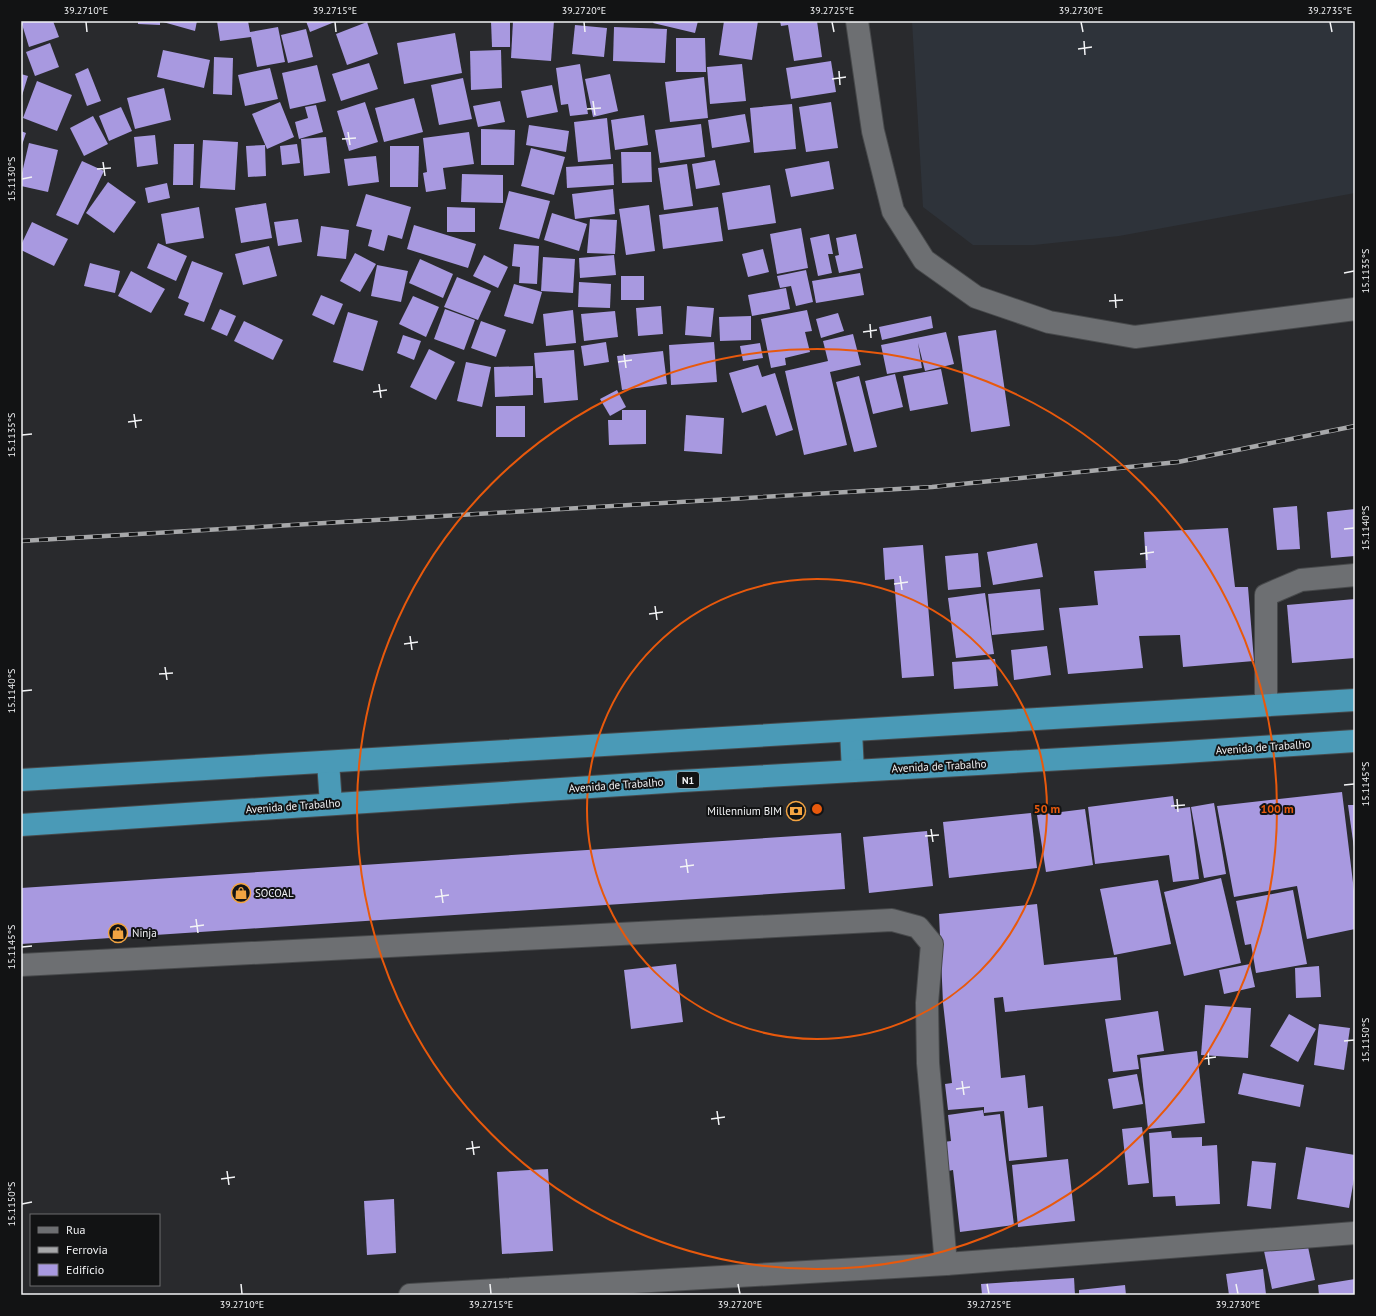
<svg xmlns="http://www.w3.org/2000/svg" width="1376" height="1316" font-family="'PT Sans',sans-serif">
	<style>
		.built { fill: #2e333a }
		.building { fill: #a899e0 }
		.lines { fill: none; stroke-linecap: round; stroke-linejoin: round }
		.minor-casing { stroke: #47494b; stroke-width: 24 }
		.tertiary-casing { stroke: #47494b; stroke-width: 24 }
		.trunk-casing { stroke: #47494b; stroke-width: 24 }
		.minor { stroke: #6d6f72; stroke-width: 22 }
		.tertiary { stroke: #6d6f72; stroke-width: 22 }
		.trunk { stroke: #4a9ab7; stroke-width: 22 }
		.rail-casing { stroke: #a7a8aa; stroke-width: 4.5 }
		.rail { stroke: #121314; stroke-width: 3; stroke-dasharray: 9; stroke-linecap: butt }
		.ticks { fill: none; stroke: #f2f3f5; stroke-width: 1.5 }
		.ring { fill: none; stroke: #e8590c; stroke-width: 2 }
		.labels { text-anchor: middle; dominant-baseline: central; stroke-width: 4; stroke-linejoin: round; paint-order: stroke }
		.shield { fill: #121314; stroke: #afb0b2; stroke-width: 1 }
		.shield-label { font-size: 10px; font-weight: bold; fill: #f2f3f5 }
		.street-label { font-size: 11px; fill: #f2f3f5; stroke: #121314 }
		.poi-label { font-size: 11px; fill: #f2f3f5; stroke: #121314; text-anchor: start }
		.centre { fill: #e8590c; stroke: #121314; stroke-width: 2 }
		.ring-label { font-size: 12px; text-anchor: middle; font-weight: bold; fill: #e8590c; stroke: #121314; stroke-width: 4; stroke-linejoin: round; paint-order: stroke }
		.neatline { fill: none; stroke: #f2f3f5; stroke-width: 1.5 }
		.ticks-label { font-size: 10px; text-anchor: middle; fill: #f2f3f5 }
	</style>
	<rect width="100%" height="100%" fill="#292a2d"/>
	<polygon class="built" points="912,21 1355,21 1355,193 1119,236 1034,245 973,245 923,207"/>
	<g class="building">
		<polygon points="21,21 53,21 59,37 29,47"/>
		<polygon points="138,21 160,21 160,25 138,24"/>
		<polygon points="164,21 197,21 195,31 163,22"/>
		<polygon points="217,21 248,21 250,32 278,27 285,62 257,67 251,37 220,41"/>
		<polygon points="306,21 337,21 310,32"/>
		<polygon points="491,21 510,21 510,47 492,47"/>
		<polygon points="513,21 554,21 551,61 511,58"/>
		<polygon points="654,21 698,21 695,33 653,23"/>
		<polygon points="724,21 758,21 752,60 719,55"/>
		<polygon points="780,21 817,21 822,57 794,61 788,25 781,26"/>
		<polygon points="367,22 378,54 347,65 336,34"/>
		<polygon points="575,25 607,28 604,57 572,54"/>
		<polygon points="614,27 667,29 665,63 613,61"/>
		<polygon points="306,29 313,57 288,63 281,35"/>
		<polygon points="455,33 462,73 404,84 397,43"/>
		<polygon points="676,38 705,38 706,72 676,72"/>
		<polygon points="50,43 59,67 35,76 26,52"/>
		<polygon points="163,50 210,60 204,88 157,77"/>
		<polygon points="501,50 502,88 471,90 470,51"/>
		<polygon points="214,57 233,58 232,95 213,94"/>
		<polygon points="831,61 836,92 791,99 786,68"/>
		<polygon points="369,63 378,89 341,101 332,74"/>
		<polygon points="580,64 588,114 570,116 568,104 561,105 556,68"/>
		<polygon points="742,64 746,101 710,104 707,67"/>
		<polygon points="317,65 326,101 290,109 282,73"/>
		<polygon points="88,68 101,101 87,106 75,74"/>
		<polygon points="270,68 278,99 245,106 238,75"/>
		<polygon points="21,74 28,76 21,99"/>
		<polygon points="610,74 618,111 593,117 585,79"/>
		<polygon points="704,77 708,118 670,122 665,82"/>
		<polygon points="463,78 472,119 439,125 431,85"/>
		<polygon points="37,81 72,95 57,131 23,118"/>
		<polygon points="552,85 558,112 527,118 521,91"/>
		<polygon points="164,88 171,120 135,129 127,98"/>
		<polygon points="414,98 423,132 384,142 375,108"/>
		<polygon points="500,101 505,122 478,127 473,106"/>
		<polygon points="280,102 294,137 267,149 252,114"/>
		<polygon points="365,102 378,142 349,151 337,111"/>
		<polygon points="831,102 838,148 806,152 799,107"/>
		<polygon points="792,104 796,149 754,153 750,108"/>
		<polygon points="316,105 323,132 299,139 295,122 308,118 305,107"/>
		<polygon points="121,107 132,131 109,141 99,116"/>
		<polygon points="745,114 750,142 712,148 708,120"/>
		<polygon points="644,115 648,145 615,150 611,120"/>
		<polygon points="93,116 108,144 84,156 70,128"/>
		<polygon points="607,118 611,159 578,162 574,122"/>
		<polygon points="701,124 705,157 660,163 655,130"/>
		<polygon points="529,125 569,131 566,152 526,145"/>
		<polygon points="481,129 515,130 514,165 481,165"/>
		<polygon points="21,131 26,133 21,148"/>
		<polygon points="469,132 474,164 443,168 446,189 426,192 423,173 427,172 423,138"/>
		<polygon points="155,135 158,164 137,167 134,137"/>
		<polygon points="326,137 330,173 304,176 301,139"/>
		<polygon points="203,140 238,142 235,190 200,188"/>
		<polygon points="29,143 58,150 48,192 21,186 21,177"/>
		<polygon points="174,144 194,144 193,185 173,185"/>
		<polygon points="297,144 300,163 282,165 280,146"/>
		<polygon points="265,145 266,176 248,177 246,146"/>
		<polygon points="390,146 419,146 418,187 390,187"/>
		<polygon points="531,148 565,157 554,195 521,186"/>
		<polygon points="621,152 651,152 652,182 622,183"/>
		<polygon points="376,156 379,182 348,186 344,159"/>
		<polygon points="715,160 720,185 696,189 692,164"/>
		<polygon points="82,161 104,171 78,225 56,215"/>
		<polygon points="829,161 834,189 791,197 785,169"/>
		<polygon points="613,164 614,185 567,188 566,167"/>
		<polygon points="687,164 693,206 664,210 658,168"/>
		<polygon points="462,174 503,175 503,203 461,202"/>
		<polygon points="108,182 136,202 114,233 86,213"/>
		<polygon points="167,183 170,198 148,203 145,188"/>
		<polygon points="770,185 776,223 728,230 722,193"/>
		<polygon points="613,189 615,214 575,219 572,194"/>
		<polygon points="509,191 550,201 539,239 499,229"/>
		<polygon points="366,194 411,207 402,239 388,235 384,251 368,246 372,230 356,226"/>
		<polygon points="266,203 272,238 241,243 235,208"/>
		<polygon points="649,205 655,251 626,255 619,209"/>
		<polygon points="199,207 204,238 166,244 161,214"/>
		<polygon points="447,207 475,208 475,232 447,232"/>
		<polygon points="718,207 723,241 663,249 659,215"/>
		<polygon points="552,213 587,224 579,251 544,240"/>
		<polygon points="298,219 302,242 278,246 274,222"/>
		<polygon points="590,219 617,220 615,254 587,253"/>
		<polygon points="32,222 68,239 54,266 21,250 21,245"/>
		<polygon points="414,225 476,244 468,268 407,249"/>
		<polygon points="321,226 349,230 346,259 317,256"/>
		<polygon points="801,228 808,268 777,274 770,234"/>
		<polygon points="829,234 833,254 828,254 832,273 818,276 810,238"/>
		<polygon points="856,234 863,268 839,273 835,256 839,255 836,238"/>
		<polygon points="158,243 187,256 176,281 147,268"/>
		<polygon points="514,244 539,246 537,284 519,283 520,267 512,266"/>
		<polygon points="269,246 277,276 243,285 235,254"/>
		<polygon points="763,249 769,272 748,277 742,254"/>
		<polygon points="355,253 376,264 360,292 340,281"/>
		<polygon points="484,255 508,267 498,288 473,276"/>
		<polygon points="614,255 616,275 580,278 579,258"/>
		<polygon points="543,257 575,259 573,293 541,291"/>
		<polygon points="420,259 453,274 443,298 409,283"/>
		<polygon points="192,261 223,273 204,322 184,315 189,303 178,298"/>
		<polygon points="90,263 120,271 115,293 84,286"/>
		<polygon points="377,265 408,271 401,302 371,296"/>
		<polygon points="806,270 813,302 796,306 791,286 780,288 777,276"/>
		<polygon points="131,271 165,289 151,313 118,296"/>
		<polygon points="860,273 864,295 816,303 812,281"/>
		<rect x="621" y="276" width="23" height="24"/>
		<polygon points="457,277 491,291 478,320 444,307"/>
		<polygon points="579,282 611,284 610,308 578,307"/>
		<polygon points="514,284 542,292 533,324 504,316"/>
		<polygon points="786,288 790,309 752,316 748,295"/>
		<polygon points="321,295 343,304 334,325 312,315"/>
		<polygon points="413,296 439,307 426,337 399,324"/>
		<polygon points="661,306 663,334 638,336 636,308"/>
		<polygon points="687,306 714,308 711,337 685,335"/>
		<polygon points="220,309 236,316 227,336 211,329"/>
		<polygon points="445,309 475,320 464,350 434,339"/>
		<polygon points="573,310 576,343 546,346 543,314"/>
		<polygon points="807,310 812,331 805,332 810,352 785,358 786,365 771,368 761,319"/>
		<polygon points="615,311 618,337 584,341 581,314"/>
		<polygon points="348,312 378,321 363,371 333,362"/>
		<polygon points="838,313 844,331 821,338 816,319"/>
		<polygon points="751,316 751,340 720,341 719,317"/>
		<polygon points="931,316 933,328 882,340 879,327"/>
		<polygon points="244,321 283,340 273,360 234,341"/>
		<polygon points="481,321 506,330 496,357 471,348"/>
		<polygon points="996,330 1010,426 971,432 958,336"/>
		<polygon points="946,332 954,364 925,371 918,343 922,368 887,374 881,345"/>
		<polygon points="853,334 861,365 830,372 847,445 804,455 785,371 828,361 823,341"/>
		<polygon points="403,335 421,341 414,360 397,353"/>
		<polygon points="606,342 609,362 584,366 581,346"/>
		<polygon points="714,342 717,382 671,385 669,345"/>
		<polygon points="760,343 763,358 743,361 740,346"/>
		<polygon points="429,349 455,362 436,400 410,387"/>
		<polygon points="574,350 578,400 544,403 542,378 536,378 534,353"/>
		<polygon points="663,351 667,384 622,390 617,356"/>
		<polygon points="466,362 491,367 482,407 457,401"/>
		<polygon points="758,365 762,377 775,373 793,430 776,436 766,405 742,413 729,373"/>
		<polygon points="533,366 533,395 495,397 494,367"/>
		<polygon points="941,369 948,404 910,411 903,376"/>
		<polygon points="895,374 903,407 873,414 865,381"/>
		<polygon points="859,376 877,447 854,452 836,382"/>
		<polygon points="617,390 626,407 610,416 600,399"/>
		<rect x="496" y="406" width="29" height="31"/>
		<polygon points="622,410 646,410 646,444 609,445 608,420 622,420"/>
		<polygon points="686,415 724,418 722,454 684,451"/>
		<polygon points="1297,506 1300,549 1277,550 1273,508"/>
		<polygon points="1355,509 1355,556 1331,558 1327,512"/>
		<polygon points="1228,528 1235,587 1248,587 1254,661 1183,667 1180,635 1139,636 1143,668 1068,674 1059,608 1098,605 1094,571 1146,568 1144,532"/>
		<polygon points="1037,543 1043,577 993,585 987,552"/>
		<polygon points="923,545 934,676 902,678 894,579 885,580 883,548"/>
		<polygon points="978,553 981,587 948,590 945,556"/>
		<polygon points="1040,589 1044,630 992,635 988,594"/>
		<polygon points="985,593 994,654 956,658 948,598"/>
		<polygon points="1355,599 1355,658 1292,663 1287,605"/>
		<polygon points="1047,646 1051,675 1014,680 1011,650"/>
		<polygon points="995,659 998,686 954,689 952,662"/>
		<polygon points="1342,792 1355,899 1355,929 1307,939 1297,886 1234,897 1217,806"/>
		<polygon points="1173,796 1175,809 1190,807 1199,879 1173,882 1169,855 1095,864 1088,807"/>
		<polygon points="1214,803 1226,874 1204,878 1191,807"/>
		<polygon points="1348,805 1355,805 1355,848 1354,848"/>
		<polygon points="1085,809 1093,865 1046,872 1037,815"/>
		<polygon points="1031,813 1037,868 949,878 943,822"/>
		<polygon points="927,831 933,886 869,893 863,837"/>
		<polygon points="841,833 845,889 21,944 21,888"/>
		<polygon points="1221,878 1241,963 1184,976 1164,892"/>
		<polygon points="1158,880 1171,944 1114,955 1100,889"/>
		<polygon points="1293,890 1307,964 1256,973 1251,944 1245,945 1236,901"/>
		<polygon points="1037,904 1044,965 1117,957 1121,1000 1005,1012 1003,997 994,998 1001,1078 1025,1075 1028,1108 1043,1106 1047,1157 1009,1161 1004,1111 984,1113 984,1107 948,1110 945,1084 952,1083 943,1003 939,914"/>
		<polygon points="676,964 683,1022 631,1029 624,970"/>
		<polygon points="1250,964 1255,987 1224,994 1219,970"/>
		<polygon points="1319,966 1321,997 1296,998 1295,968"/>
		<polygon points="1205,1005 1251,1008 1248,1058 1201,1055"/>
		<polygon points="1158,1011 1164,1051 1137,1055 1139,1069 1113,1072 1105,1019"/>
		<polygon points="1289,1014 1316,1029 1298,1062 1270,1046"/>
		<polygon points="1319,1024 1350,1028 1344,1070 1314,1065"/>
		<polygon points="1197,1051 1205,1123 1148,1129 1140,1058"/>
		<polygon points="1243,1073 1304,1085 1300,1107 1238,1094"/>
		<polygon points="1137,1074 1143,1104 1113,1109 1108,1079"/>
		<polygon points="983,1110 984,1116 1000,1114 1014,1225 960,1232 953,1170 948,1171 944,1142 951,1141 948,1115"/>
		<polygon points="1142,1127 1149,1183 1128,1185 1122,1129"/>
		<polygon points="1171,1131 1172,1138 1202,1137 1202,1146 1217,1145 1220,1204 1176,1206 1175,1196 1153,1197 1149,1133"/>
		<polygon points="1306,1147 1355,1155 1355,1173 1349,1208 1297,1199"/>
		<polygon points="1068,1159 1075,1221 1018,1227 1012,1165"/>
		<polygon points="1252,1161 1276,1163 1271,1209 1247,1206"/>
		<polygon points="548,1169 553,1251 502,1254 497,1172"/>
		<polygon points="394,1199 396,1253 367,1255 364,1201"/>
		<polygon points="1307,1242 1315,1280 1272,1289 1264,1251"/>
		<polygon points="1263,1269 1266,1294 1229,1295 1226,1274"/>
		<polygon points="1074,1278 1075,1295 982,1295 981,1284"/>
		<polygon points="1355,1279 1355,1295 1319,1295 1318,1285"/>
		<polygon points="1125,1285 1126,1295 1079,1295 1079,1290"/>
	</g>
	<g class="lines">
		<g class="minor-casing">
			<g id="minor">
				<polyline points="1266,705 1266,595 1301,580 1355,575"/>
				<polyline points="21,965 892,920 918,927 932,944 927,1003 928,1063 946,1264"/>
				<polyline points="410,1295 946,1264 1355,1233"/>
			</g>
		</g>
		<g class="tertiary-casing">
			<polyline id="tertiary" points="857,21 873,131 893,211 924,260 976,297 1049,322 1135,337 1355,309"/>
		</g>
		<g class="trunk-casing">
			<g id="trunk">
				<polyline points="851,731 853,771"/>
				<polyline points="328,762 331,804"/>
				<polyline points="21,780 1355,700"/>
				<polyline points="21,825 681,781 1168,753 1355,741"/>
			</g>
		</g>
		<use href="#minor" class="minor"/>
		<use href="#tertiary" class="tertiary"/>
		<use href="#trunk" class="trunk"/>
		<g class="rail-casing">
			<polyline id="rail" points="21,541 932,487 1178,462 1355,426"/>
		</g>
		<use href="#rail" class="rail"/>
	</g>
	<path class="ticks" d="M86,22L87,32M335,22L336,32M584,22L585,32M832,22L834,32M1081,22L1083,32M1330,22L1332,32M1084,41L1085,55M1078,49L1092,47M839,71L840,85M832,79L846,77M593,101L595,115M587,109L601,108M348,132L350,145M342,139L356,138M103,162L105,176M97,169L111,168M22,179L32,177M1344,273L1354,271M1115,294L1116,308M1109,301L1123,300M870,324L871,338M863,332L877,330M624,354L626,368M618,362L632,360M379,384L381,398M373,392L387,390M134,414L136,428M128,422L142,420M22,435L32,434M1344,529L1354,528M1146,546L1147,560M1140,554L1154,552M900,576L902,590M894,584L908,582M655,606L657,620M649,614L663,612M410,636L412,650M404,644L418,642M165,667L167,680M159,674L173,673M22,691L32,690M1344,785L1354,784M1177,799L1178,812M1171,806L1185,805M931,829L933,842M925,836L939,835M686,859L688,873M680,867L694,865M441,889L443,903M435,897L449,895M196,919L198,933M190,927L204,925M22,947L32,946M1344,1041L1354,1040M1208,1051L1209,1065M1202,1059L1216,1057M962,1081L964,1095M956,1089L970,1087M717,1111L719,1125M711,1119L725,1117M472,1141L474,1155M466,1149L480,1147M227,1171L229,1185M221,1179L235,1177M22,1204L32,1202M241,1284L242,1294M490,1284L491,1294M738,1284L740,1294M987,1284L989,1294M1236,1284L1238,1294"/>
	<g class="ring">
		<circle cx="817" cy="809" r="230"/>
		<circle cx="817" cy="809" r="460"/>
	</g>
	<defs>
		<g id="bank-ring" transform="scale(1)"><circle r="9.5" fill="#121314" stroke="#f3a442" stroke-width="1.5"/><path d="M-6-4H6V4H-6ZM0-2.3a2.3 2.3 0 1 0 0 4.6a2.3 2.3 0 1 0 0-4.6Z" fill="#f3a442"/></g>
		<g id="shop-ring" transform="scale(1)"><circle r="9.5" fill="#121314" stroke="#f3a442" stroke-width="1.5"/><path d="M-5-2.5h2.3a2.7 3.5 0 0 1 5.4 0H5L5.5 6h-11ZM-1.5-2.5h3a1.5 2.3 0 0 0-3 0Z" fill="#f3a442"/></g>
	</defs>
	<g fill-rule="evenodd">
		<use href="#bank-ring" x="796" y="811"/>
		<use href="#shop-ring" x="241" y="893"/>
		<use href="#shop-ring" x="118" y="933"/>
	</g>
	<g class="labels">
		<rect class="shield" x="677" y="772" width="22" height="16" rx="3"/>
		<g class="shield-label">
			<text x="688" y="780">N1</text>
		</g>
		<g class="street-label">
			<text transform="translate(1263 747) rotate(-4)">Avenida de Trabalho</text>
			<text transform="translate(939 766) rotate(-3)">Avenida de Trabalho</text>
			<text transform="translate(616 785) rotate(-4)">Avenida de Trabalho</text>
			<text transform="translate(293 806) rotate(-4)">Avenida de Trabalho</text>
		</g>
		<g class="poi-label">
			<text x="782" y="811" text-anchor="end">Millennium BIM</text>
			<text x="255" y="893">SOCOAL</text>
			<text x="132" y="933">Ninja</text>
		</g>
	</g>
	<circle cx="817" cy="809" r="6" class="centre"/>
	<g class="ring-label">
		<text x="1047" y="813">50 m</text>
		<text x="1277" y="813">100 m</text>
	</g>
	<rect width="1376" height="1316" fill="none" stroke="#121314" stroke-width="44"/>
	<rect x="30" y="1214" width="130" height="72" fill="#121314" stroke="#6c6d6e"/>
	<rect x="38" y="1227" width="20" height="6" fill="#6d6f72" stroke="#6c6d6e"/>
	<text x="66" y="1234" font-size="12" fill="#f2f3f5">Rua</text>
	<rect x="38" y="1247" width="20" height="6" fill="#a7a8aa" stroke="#6c6d6e"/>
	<text x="66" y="1254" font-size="12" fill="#f2f3f5">Ferrovia</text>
	<rect x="38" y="1264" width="20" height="12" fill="#a899e0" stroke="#6c6d6e"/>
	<text x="66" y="1274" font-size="12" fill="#f2f3f5">Edifício</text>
	<rect x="22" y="22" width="1332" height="1272" class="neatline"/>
	<g class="ticks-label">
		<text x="86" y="14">39.2710°E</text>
		<text x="335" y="14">39.2715°E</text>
		<text x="584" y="14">39.2720°E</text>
		<text x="832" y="14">39.2725°E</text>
		<text x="1081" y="14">39.2730°E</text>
		<text x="1330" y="14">39.2735°E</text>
		<text transform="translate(11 179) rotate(-90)" y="4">15.1130°S</text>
		<text transform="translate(1365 271) rotate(-90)" y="4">15.1135°S</text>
		<text transform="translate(11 435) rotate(-90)" y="4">15.1135°S</text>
		<text transform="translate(1365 528) rotate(-90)" y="4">15.1140°S</text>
		<text transform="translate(11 691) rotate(-90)" y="4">15.1140°S</text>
		<text transform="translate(1365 784) rotate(-90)" y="4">15.1145°S</text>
		<text transform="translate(11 947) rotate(-90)" y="4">15.1145°S</text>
		<text transform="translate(1365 1040) rotate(-90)" y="4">15.1150°S</text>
		<text transform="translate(11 1204) rotate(-90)" y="4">15.1150°S</text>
		<text x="242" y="1308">39.2710°E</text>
		<text x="491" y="1308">39.2715°E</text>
		<text x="740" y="1308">39.2720°E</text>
		<text x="989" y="1308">39.2725°E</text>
		<text x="1238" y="1308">39.2730°E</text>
	</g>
</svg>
